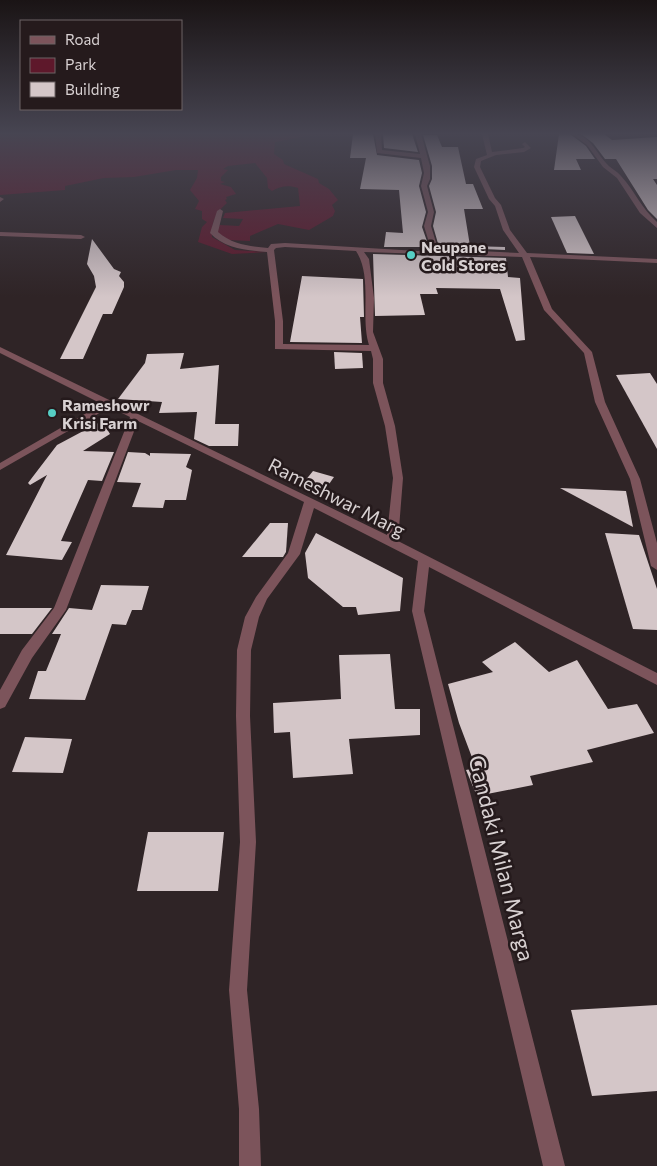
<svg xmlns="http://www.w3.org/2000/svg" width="657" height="1166" font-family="Commissioner,sans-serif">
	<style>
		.green { fill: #5e182b }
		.building { fill: #d4c6c8 }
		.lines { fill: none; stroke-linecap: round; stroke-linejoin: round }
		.minor { fill: #7c545b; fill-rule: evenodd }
		.poi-dot { fill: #56cec4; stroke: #251a1c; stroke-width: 2 }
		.labels { text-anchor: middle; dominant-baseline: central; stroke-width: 5; stroke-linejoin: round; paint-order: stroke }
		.far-poi-label { font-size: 16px; font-weight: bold; fill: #d8d1d2; stroke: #251a1c; text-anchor: start }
		.street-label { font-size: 19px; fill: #d8d1d2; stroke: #251a1c }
		.near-street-label { font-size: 22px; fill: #d8d1d2; stroke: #251a1c }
	</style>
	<rect width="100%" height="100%" fill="#2f2426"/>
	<path class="green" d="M0,134H316L275,142L274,154L283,160L284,164L318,179L319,183L329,189L338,200L332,205L335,211L333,216L309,230L278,224L250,236V241L227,240L219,237L217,230L220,225L239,226L243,219L223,218L225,213L300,206L298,188C289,185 280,186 272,191L268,188L267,178L255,163L228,166L223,169L228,170L221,177V181L225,182L220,184L231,187L236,194L226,197L227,199L225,200L227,203C216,212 211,222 212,237L235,250L267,252L232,254L198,242L202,227L207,222L202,219V211L195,209L199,201L190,190L197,178L198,170H176L134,177L104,178L65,186V190L0,195Z"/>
	<g class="building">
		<polygon points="353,134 373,134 377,155 419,160 422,173 419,186 426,212 422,227 429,247 384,247 386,232 403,233 399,190 360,189 366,158 350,158"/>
		<polygon points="383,134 412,134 418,152 384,148"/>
		<polygon points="559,134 570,134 586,146 595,159 576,159 581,170 554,170"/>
		<polygon points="581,134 604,134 612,140 657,137 657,179 653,179 657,185 657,219 648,210 616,159 605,159 593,143"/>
		<polygon points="423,135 437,135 442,147 458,147 466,184 473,184 483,209 464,209 470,246 505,247 505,250 439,247 433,226 436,212 429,186 432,179 432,166"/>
		<polygon points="575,216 594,254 567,253 551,217"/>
		<polygon points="92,239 114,269 121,272 119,276 124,282 124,287 112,314 103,314 83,359 60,359 96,287 94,276 87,264"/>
		<polygon points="373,254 506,258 508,277 520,278 525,340 516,341 500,289 436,288 438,294 420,294 425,315 375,316"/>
		<polygon points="302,276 363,279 364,317 360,317 362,343 290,342"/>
		<polygon points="334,352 362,353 363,368 335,369"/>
		<polygon points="184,353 180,369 219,365 215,424 239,424 238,446 209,446 194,439 197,412 159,413 162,402 118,399 145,363 147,354"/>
		<polygon points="650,373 657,384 657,449 616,375"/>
		<polygon points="102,421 110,434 83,451 114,452 102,481 88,480 61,541 72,542 62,560 6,555 47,475 30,485 28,483 57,445"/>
		<polygon points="128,452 145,453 150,456 150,453 191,454 186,467 192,470 186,500 165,500 163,508 132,507 141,483 117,482"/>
		<polygon points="313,471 334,477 322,494 300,487"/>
		<polygon points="560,488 626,491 633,527"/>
		<polygon points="270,523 288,523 286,552 283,557 242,557"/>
		<polygon points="316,533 403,578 400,611 358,615 356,607 343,607 308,578 305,553"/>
		<polygon points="605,533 639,535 657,589 657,630 633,629"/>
		<polygon points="101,585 149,586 142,610 132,610 126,625 112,624 85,700 29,699 38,671 46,671 61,634 52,634 69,608 92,610"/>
		<polygon points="0,608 52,608 32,634 0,634"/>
		<polygon points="515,642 549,672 577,660 608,709 637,704 654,733 587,750 593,762 530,776 533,785 477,796 466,770 476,768 459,723 448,684 493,672 482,662"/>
		<polygon points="390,654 395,709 420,709 420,735 349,739 353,774 293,778 290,732 274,733 273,703 341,699 339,655"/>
		<polygon points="25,737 72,739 63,773 12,772"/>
		<polygon points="148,832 224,832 218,891 137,891"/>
		<polygon points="657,1005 657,1091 592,1096 571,1010"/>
	</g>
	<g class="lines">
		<g class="minor">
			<path d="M375,134H381L382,150L420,154L415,134H421L430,166V179L427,186L434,212L431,226L438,249L519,253L503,230L495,206L489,199L474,167L476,159L487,155L482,134H488L492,152L523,148L525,147L522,144L525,142L531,148L524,152L496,155L481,161L480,167L495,198L501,205L510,230L527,253L657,259V263L530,257L552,309L592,352L605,402L640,479L657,543V570L651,566L630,479L595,402L584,353L544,310L522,257L364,252L369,259L374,298L373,332L383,359V383L395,426L403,478L398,541L657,673V685L429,567L424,611L565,1166H543L412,611L418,561L314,508L300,554L267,599L259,617L251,650L250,716L256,842L247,990L259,1109L261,1166H239V1109L229,990L240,842L236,716L237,650L245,617L256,597L288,553L304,502L138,421L66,610L32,658L5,707L0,709V690L22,650L54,608L130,417L110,407L0,470V463L102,404L0,353V347L387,535L393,478L385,426L373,383V359L371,351L275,349V321L267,252C246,250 225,249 210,233L217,211L220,209L223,211L218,232C233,245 249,246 268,248L271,244L285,243L418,251L431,249L424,226L428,212L421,186L424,173L421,158L377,153ZM285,247L356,251C373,277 360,317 369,345L283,344V321L274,250L276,248Z"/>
			<path d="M572,134C589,134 596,152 606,163C610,168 617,171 621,176C635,191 641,208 657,222V228L640,213L617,178L603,167L587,145Z"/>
			<polygon points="0,197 4,199 0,202"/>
			<polygon points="0,232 81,235 85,237 81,239 0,236"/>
		</g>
	</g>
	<linearGradient id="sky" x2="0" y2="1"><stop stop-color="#1a1415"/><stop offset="0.45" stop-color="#474552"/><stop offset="1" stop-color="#474552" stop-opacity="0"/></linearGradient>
	<rect width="657" height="297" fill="url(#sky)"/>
	<g class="poi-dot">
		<circle cx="411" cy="255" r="5"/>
		<circle cx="52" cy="413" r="5"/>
	</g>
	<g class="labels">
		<g class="far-poi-label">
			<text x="421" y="246">Neupane<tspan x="421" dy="18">Cold Stores</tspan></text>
			<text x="62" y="404">Rameshowr<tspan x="62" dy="18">Krisi Farm</tspan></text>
		</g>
		<g class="street-label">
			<text transform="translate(337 497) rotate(27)">Rameshwar Marg</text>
		</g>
		<g class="near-street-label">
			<text transform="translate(502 858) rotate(76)">Gandaki Milan Marga</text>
		</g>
	</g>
	<rect x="20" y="20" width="162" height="90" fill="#251a1c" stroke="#6d6365"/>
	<rect x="30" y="36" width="25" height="8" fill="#7c545b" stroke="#6d6365"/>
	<text x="65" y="45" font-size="15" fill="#d8d1d2">Road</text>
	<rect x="30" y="58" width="25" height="15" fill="#5e182b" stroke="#6d6365"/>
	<text x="65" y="70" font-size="15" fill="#d8d1d2">Park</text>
	<rect x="30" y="82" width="25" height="15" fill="#d4c6c8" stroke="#6d6365"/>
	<text x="65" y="95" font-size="15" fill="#d8d1d2">Building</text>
</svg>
